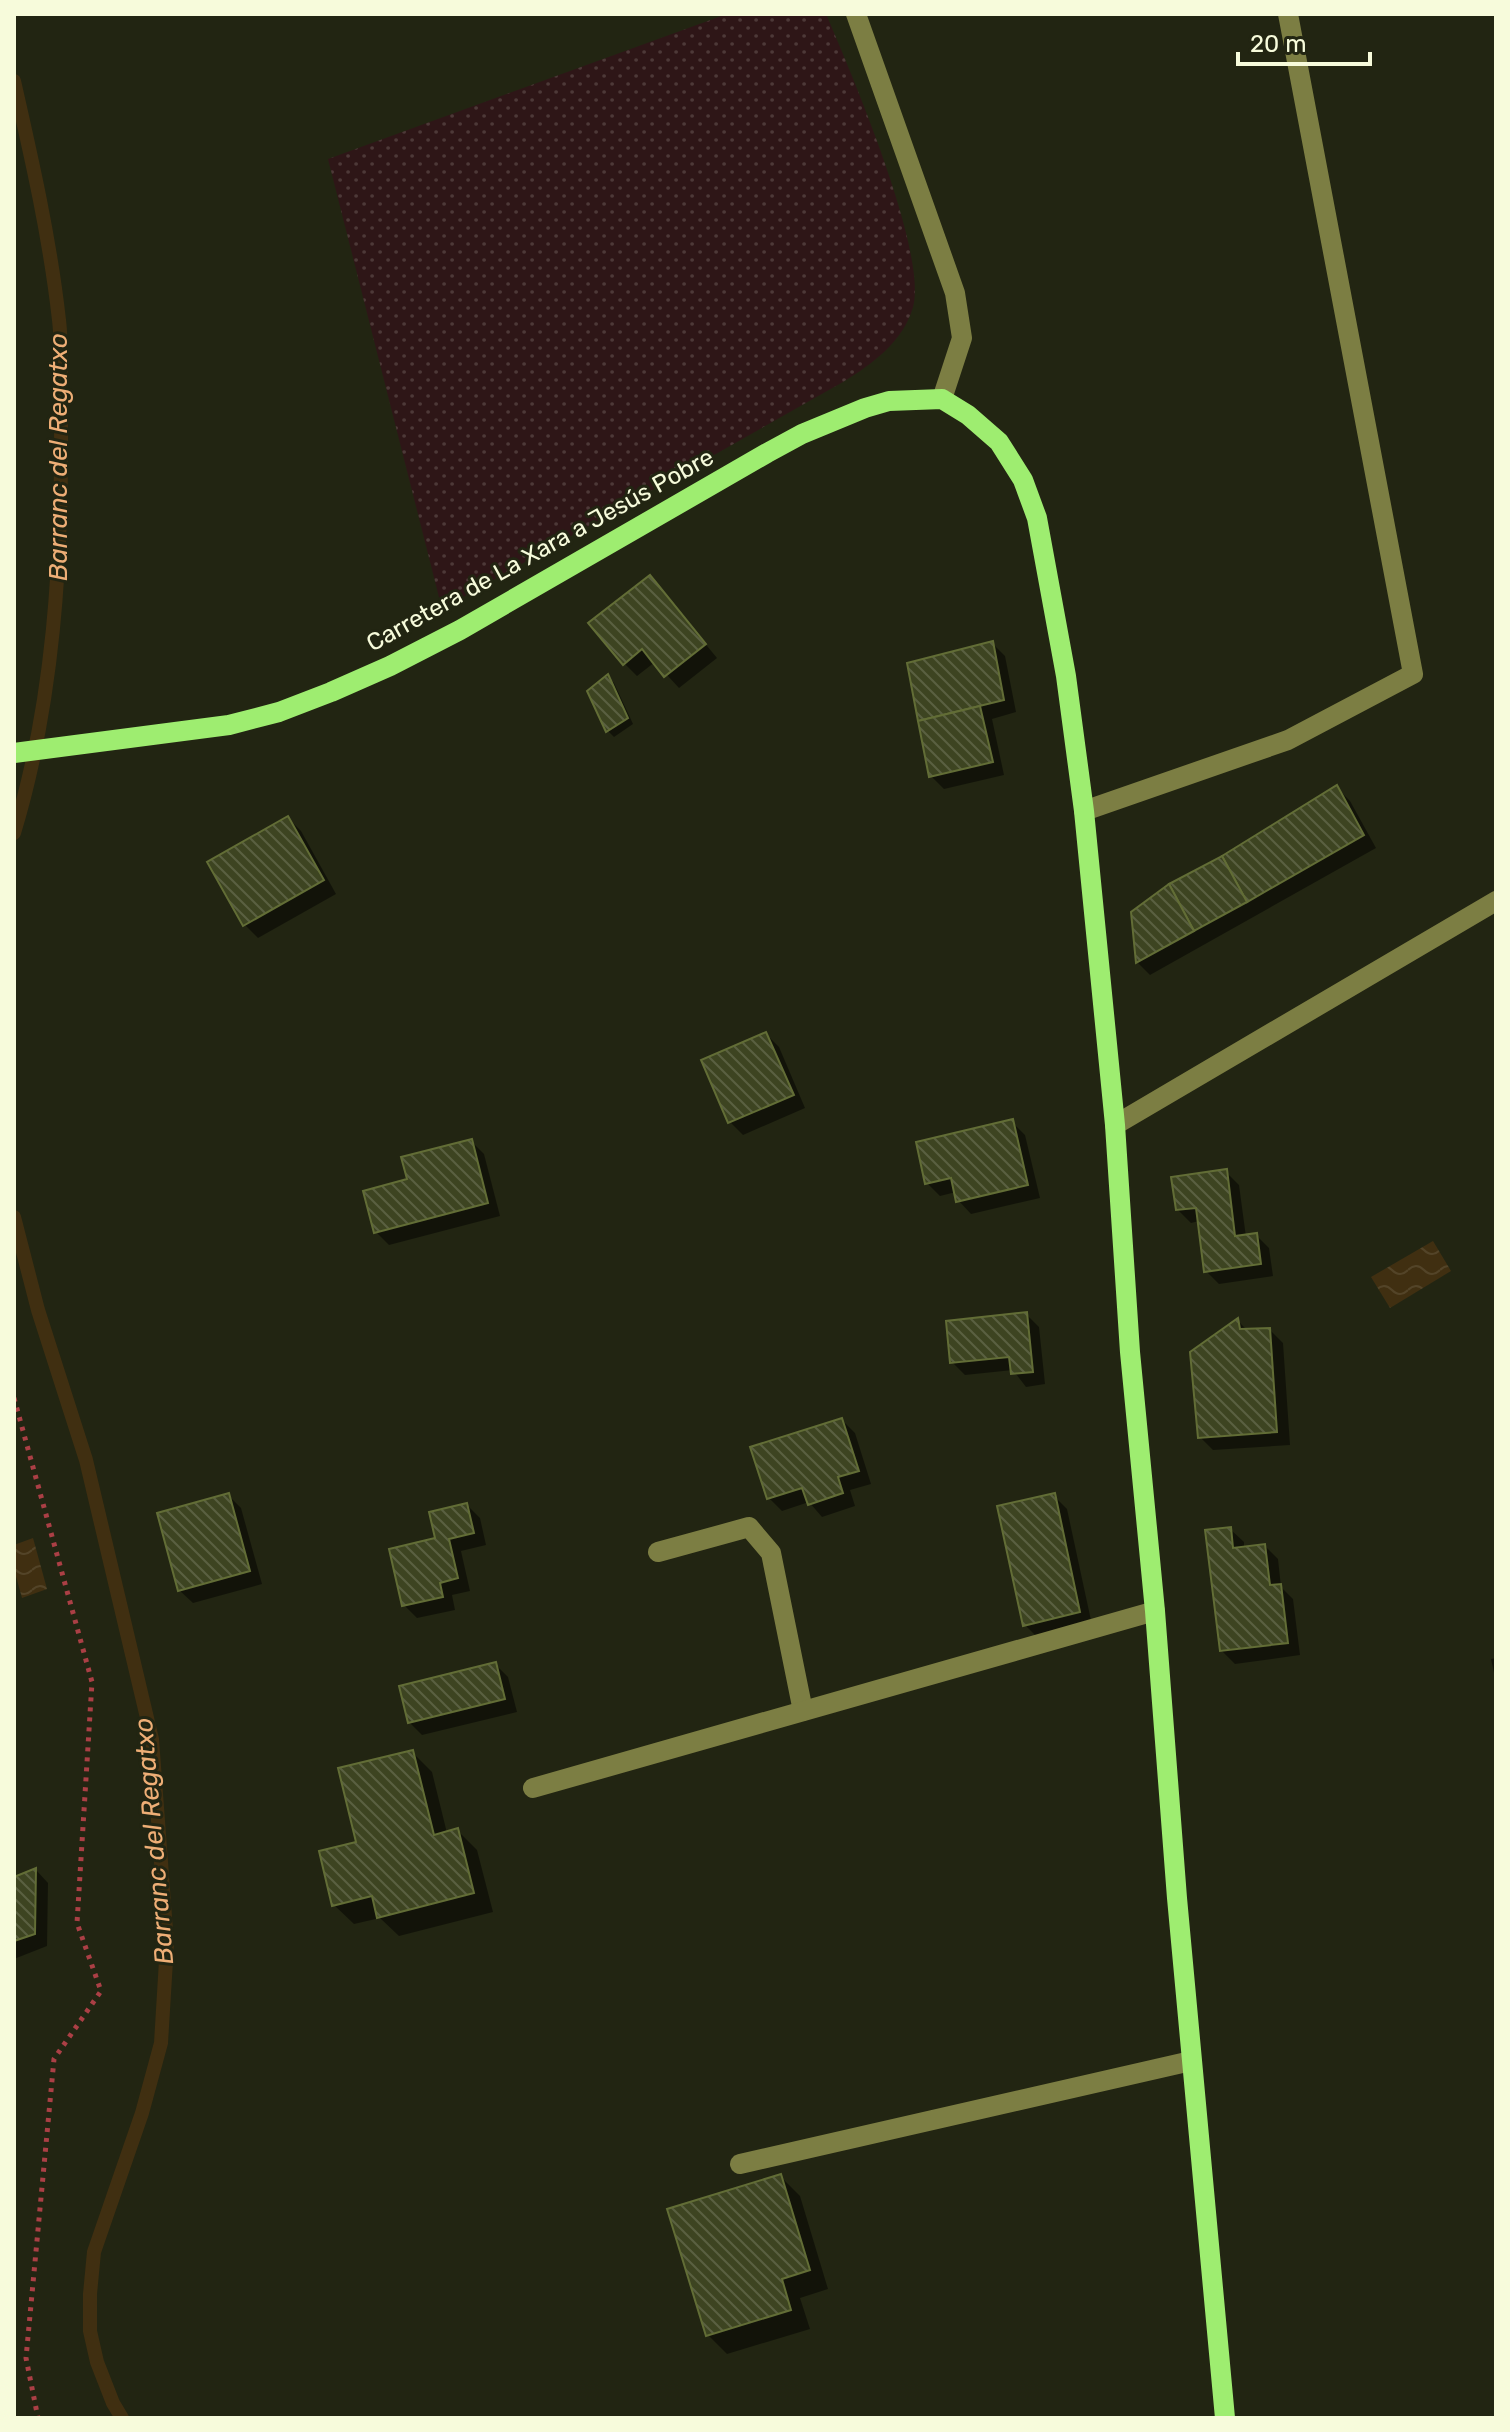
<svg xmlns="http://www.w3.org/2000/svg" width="1510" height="2432" font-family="Rubik,sans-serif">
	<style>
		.grass { fill: url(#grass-dots) }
		.water { fill: url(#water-waves) }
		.shadow { fill: #0007 }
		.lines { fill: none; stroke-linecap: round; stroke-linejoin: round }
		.stream { stroke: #402f11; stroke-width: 14 }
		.building { fill: url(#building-back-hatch); stroke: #626d36; stroke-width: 2 }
		.path { stroke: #ab3f45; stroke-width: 5; stroke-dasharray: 4 6; stroke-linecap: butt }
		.minor { stroke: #7c7e43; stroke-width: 20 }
		.major { stroke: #9eed70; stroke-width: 20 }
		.labels { text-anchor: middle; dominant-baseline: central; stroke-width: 6; stroke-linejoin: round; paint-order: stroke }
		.street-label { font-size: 24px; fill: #f7fbdb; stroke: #222512 }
		.water-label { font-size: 26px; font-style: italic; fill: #eeae76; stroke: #222512 }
	</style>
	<defs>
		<pattern id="grass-dots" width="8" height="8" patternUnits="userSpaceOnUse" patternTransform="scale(2)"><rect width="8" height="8" fill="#2e1617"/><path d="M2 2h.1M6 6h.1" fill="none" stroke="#4d3938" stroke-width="1.8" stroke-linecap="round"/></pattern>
		<pattern id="water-waves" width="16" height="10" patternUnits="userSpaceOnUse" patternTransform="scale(2)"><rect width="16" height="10" fill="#402f11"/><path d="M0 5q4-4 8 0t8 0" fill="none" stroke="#534428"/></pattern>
		<pattern id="building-back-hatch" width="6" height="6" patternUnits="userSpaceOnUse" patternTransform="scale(2)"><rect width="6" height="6" fill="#3d4421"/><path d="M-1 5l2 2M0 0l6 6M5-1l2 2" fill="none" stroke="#5a6041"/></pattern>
	</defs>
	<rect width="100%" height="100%" fill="#222512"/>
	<path class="grass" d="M727,14H826C850,70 928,253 913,307C903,342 872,364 843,382L442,609L328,159Z"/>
	<g class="water">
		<polygon points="1433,1241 1451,1271 1390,1308 1371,1277"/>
		<polygon points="33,1538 47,1589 22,1598 14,1569 14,1545"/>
	</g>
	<g class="shadow">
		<polygon points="650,577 717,658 679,688 655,662 637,676 624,663"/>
		<polygon points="992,643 1005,656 1016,712 992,719 1004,775 944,789 931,776 909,664"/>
		<polygon points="608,677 614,683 633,724 614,737 608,731"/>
		<polygon points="1337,788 1350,801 1376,848 1150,975 1137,962 1133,913"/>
		<polygon points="288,818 301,831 336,894 258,938 245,925"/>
		<polygon points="766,1034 779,1047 805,1108 743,1135 730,1122"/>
		<polygon points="1012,1122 1025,1135 1040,1198 971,1214 958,1200 956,1192 940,1196 927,1183"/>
		<polygon points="471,1141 484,1154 500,1216 389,1245 376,1232 410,1180"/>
		<polygon points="1226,1172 1239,1185 1246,1237 1256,1235 1269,1248 1273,1276 1219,1284 1206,1271 1199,1221 1191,1223 1177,1209"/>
		<polygon points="1026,1314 1039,1327 1045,1384 1026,1387 1013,1370 965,1375 952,1362"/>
		<polygon points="1238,1321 1248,1331 1270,1330 1283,1343 1290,1445 1213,1450 1200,1437"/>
		<polygon points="842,1420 855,1433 871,1484 850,1490 855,1506 822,1517 809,1502 782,1511 769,1498"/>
		<polygon points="228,1495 241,1508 262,1584 193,1603 179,1590"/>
		<polygon points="1054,1496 1067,1509 1092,1625 1038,1638 1024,1624"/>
		<polygon points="467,1505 480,1518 486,1545 461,1551 470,1591 452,1595 455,1610 417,1618 404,1605 437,1540"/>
		<polygon points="1230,1529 1244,1542 1244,1548 1265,1546 1278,1559 1281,1587 1293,1599 1300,1655 1235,1664 1222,1651"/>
		<polygon points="1496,1658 1496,1682 1491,1659"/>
		<polygon points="495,1664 508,1677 517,1712 422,1735 409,1722"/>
		<polygon points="412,1752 432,1772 447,1833 458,1831 477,1850 493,1912 399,1936 380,1918 354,1924 334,1905 358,1844"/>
		<polygon points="36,1870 48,1883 47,1946 14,1959 14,1879"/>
		<polygon points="780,2176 800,2196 828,2289 800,2298 810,2329 727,2354 708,2335"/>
	</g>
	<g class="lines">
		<g class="stream">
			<path d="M14,81C32,160 50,239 59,320C63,354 60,389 61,423C62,560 54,701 14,833"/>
			<polyline points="14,1217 38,1310 86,1460 152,1739 167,1944 161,2043 142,2113 94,2252 90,2294 90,2331 97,2362 113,2403 122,2418"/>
		</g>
	</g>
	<g class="building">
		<polygon points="650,575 706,644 664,677 642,649 623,665 588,623"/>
		<polygon points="993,641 1004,700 918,721 907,663"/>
		<polygon points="608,674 628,718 606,732 587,691"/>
		<polygon points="980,706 993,762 929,777 918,721"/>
		<polygon points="1337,785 1364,835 1247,902 1222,856"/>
		<polygon points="288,816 324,880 243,926 207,862"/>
		<polygon points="1222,856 1247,902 1194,931 1169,884"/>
		<polygon points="1169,884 1194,931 1136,963 1131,912"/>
		<polygon points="766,1032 794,1095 728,1123 701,1060"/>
		<polygon points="1013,1119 1028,1185 956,1202 951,1178 925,1184 916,1142"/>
		<polygon points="472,1139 488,1203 374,1233 363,1191 407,1179 401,1157"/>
		<polygon points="1227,1169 1235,1236 1257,1233 1261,1264 1204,1272 1196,1208 1176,1210 1171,1177"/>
		<polygon points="1027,1312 1033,1372 1011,1374 1009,1357 950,1363 946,1321"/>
		<polygon points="1238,1318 1240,1329 1270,1328 1277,1432 1198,1438 1190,1352"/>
		<polygon points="842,1418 859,1471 838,1477 843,1493 808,1505 802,1488 767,1499 750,1447"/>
		<polygon points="229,1493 250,1571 178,1591 157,1513"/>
		<polygon points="1055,1493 1080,1612 1023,1626 997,1506"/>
		<polygon points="467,1503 474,1533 449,1539 458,1578 440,1583 443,1597 402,1606 389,1549 435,1538 429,1512"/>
		<polygon points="1231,1527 1233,1548 1265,1544 1270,1585 1281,1584 1288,1643 1220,1651 1205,1530"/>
		<polygon points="496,1662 505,1699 408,1723 399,1686"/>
		<polygon points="413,1750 434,1835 458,1828 474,1893 377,1918 372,1896 332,1906 319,1851 356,1842 338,1768"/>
		<polygon points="36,1868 35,1934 14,1941 14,1877"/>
		<polygon points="781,2174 810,2270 782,2279 791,2310 706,2336 667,2209"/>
	</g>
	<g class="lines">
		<polyline class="path" points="14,1398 92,1682 77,1923 101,1991 54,2059 26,2358 38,2418"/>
		<g class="minor">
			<polyline points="856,14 955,293 962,338 942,399"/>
			<polyline points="1084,811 1288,740 1413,674 1288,14"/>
			<polyline points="1115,1125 1496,901"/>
			<polyline points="658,1552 749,1527 771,1553 803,1711"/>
			<polyline points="533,1788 1155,1611"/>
			<polyline points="740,2164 1191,2061"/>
		</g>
		<polyline class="major" points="14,753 229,725 279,712 331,692 390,666 460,630 767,453 802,434 865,408 889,401 942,399 968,415 999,442 1023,480 1037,518 1066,676 1084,811 1115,1125 1130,1352 1155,1611 1177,1898 1225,2418"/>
	</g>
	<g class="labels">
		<g class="street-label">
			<text transform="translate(540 550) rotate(-29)">Carretera de La Xara a Jesús Pobre</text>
		</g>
		<g class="water-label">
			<text transform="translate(58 457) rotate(-90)">Barranc del Regatxo</text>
			<text transform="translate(154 1841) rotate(-95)">Barranc del Regatxo</text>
		</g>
	</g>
	<rect width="1510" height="2432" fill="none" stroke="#f7fbdb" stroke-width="32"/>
	<path d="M1238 52v12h132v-12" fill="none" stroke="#f7fbdb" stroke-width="4"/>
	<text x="1250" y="52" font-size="24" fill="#f7fbdb" stroke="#222512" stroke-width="6" paint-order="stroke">20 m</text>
</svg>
